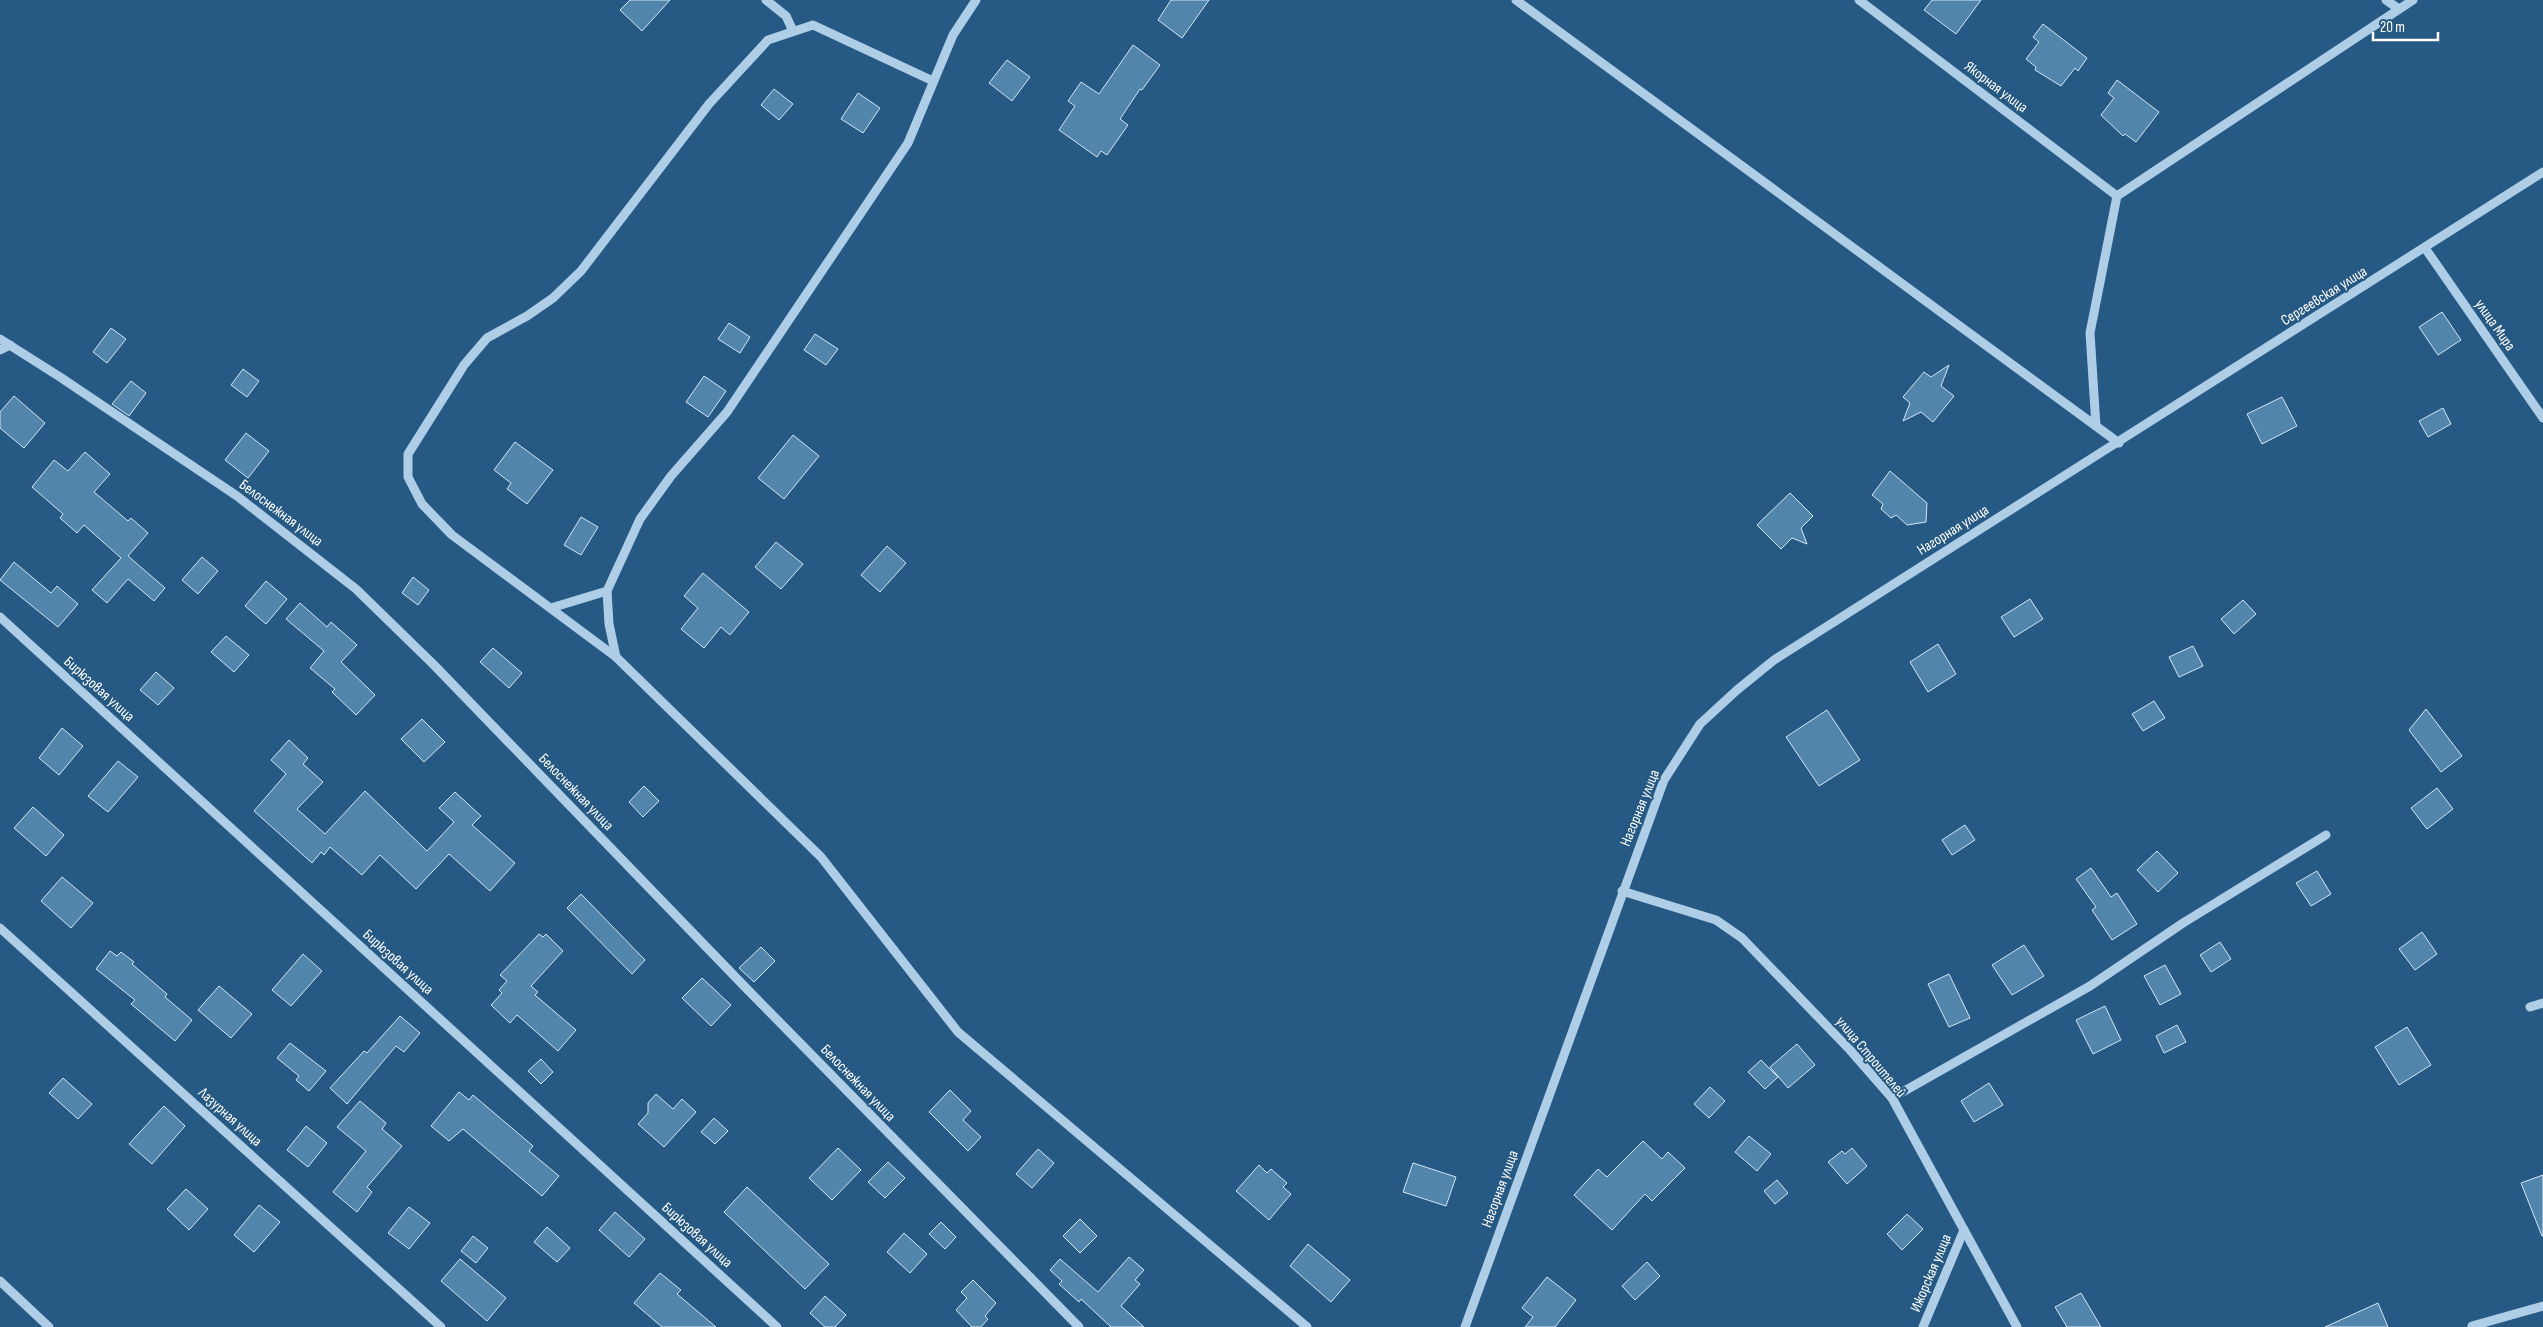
<svg xmlns="http://www.w3.org/2000/svg" width="2543" height="1327" font-family="'Sofia Sans Condensed',sans-serif">
	<style>
		.building { fill: #5285ac; stroke: #d2e6f6 }
		.lines { fill: none; stroke-linecap: round; stroke-linejoin: round }
		.minor { stroke: #aecee7; stroke-width: 9 }
		.labels { text-anchor: middle; dominant-baseline: central; stroke-width: 4; stroke-linejoin: round; paint-order: stroke }
		.street-label { font-size: 15px; fill: #fff; stroke: #265983 }
	</style>
	<rect width="100%" height="100%" fill="#265983"/>
	<g class="building">
		<polygon points="630,0 670,0 642,31 620,10"/>
		<polygon points="1171,0 1209,0 1182,38 1158,20"/>
		<polygon points="1932,0 1981,0 1956,34 1924,10"/>
		<polygon points="2043,24 2087,58 2078,71 2075,68 2061,86 2035,70 2036,67 2026,59 2039,42 2033,37"/>
		<polygon points="1133,45 1160,65 1142,90 1140,89 1120,119 1128,125 1107,155 1101,151 1097,157 1059,130 1075,106 1068,101 1081,82 1099,94"/>
		<polygon points="1007,60 1030,77 1012,101 989,83"/>
		<polygon points="2117,80 2159,112 2136,142 2125,134 2123,136 2101,115 2114,98 2108,93"/>
		<polygon points="774,89 793,104 779,120 761,105"/>
		<polygon points="858,93 880,108 863,133 841,119"/>
		<polygon points="2442,312 2461,340 2438,355 2419,327"/>
		<polygon points="729,323 750,337 740,353 718,339"/>
		<polygon points="111,328 126,339 107,363 93,352"/>
		<polygon points="815,334 838,349 826,365 804,350"/>
		<polygon points="1949,365 1941,386 1954,396 1933,422 1921,412 1903,421 1910,403 1903,397 1924,372 1931,377"/>
		<polygon points="243,369 259,381 247,397 231,385"/>
		<polygon points="704,376 726,391 708,417 686,402"/>
		<polygon points="131,381 146,393 129,416 112,404"/>
		<polygon points="14,396 45,423 24,448 0,428 0,412"/>
		<polygon points="2282,397 2297,426 2262,444 2247,414"/>
		<polygon points="2443,408 2451,424 2428,437 2419,421"/>
		<polygon points="246,433 269,451 248,478 225,460"/>
		<polygon points="793,435 819,456 784,499 758,478"/>
		<polygon points="515,442 553,470 527,504 507,489 511,483 494,470"/>
		<polygon points="85,452 110,474 94,492 128,521 131,518 148,533 128,556 165,588 154,601 128,579 107,603 92,590 121,558 84,525 77,533 60,518 63,514 32,487 54,460 68,471"/>
		<polygon points="1890,471 1927,503 1926,522 1907,525 1896,515 1891,518 1881,509 1883,504 1872,495"/>
		<polygon points="1790,493 1813,516 1801,528 1807,544 1792,538 1781,549 1757,525"/>
		<polygon points="581,517 598,527 581,555 564,545"/>
		<polygon points="776,542 803,564 781,589 755,567"/>
		<polygon points="887,546 906,563 880,592 861,575"/>
		<polygon points="202,557 218,571 198,594 182,580"/>
		<polygon points="14,562 51,593 57,586 78,604 58,627 0,580"/>
		<polygon points="703,573 749,612 730,635 721,627 704,648 681,629 698,608 684,596"/>
		<polygon points="413,577 429,590 418,605 402,593"/>
		<polygon points="266,581 287,599 266,624 245,606"/>
		<polygon points="2030,599 2043,619 2014,637 2001,617"/>
		<polygon points="2243,600 2256,614 2234,634 2221,619"/>
		<polygon points="300,603 327,627 331,622 357,645 341,662 375,695 356,715 332,692 335,689 310,668 324,651 286,619"/>
		<polygon points="226,636 249,655 234,672 211,652"/>
		<polygon points="1938,644 1956,674 1928,692 1910,662"/>
		<polygon points="2193,646 2203,666 2179,677 2169,657"/>
		<polygon points="493,648 522,673 509,688 480,662"/>
		<polygon points="156,672 174,688 158,705 140,690"/>
		<polygon points="2154,701 2165,718 2143,731 2132,714"/>
		<polygon points="2426,709 2462,756 2441,772 2409,730"/>
		<polygon points="1827,710 1860,760 1819,786 1786,737"/>
		<polygon points="422,719 445,742 424,762 401,739"/>
		<polygon points="62,728 83,746 59,775 39,758"/>
		<polygon points="289,740 308,758 303,764 323,782 297,809 325,834 365,791 427,851 454,822 439,808 455,792 481,816 472,825 515,863 490,891 449,854 416,889 380,855 362,875 330,847 324,855 321,852 312,863 254,811 286,774 271,760"/>
		<polygon points="118,761 138,777 108,812 88,796"/>
		<polygon points="644,786 659,801 643,817 629,802"/>
		<polygon points="2437,788 2453,809 2427,829 2411,808"/>
		<polygon points="33,807 64,835 46,856 14,828"/>
		<polygon points="1965,825 1975,840 1952,855 1942,840"/>
		<polygon points="2157,851 2178,873 2158,892 2137,870"/>
		<polygon points="2091,868 2111,897 2117,893 2137,924 2112,940 2092,910 2096,907 2076,879"/>
		<polygon points="2317,871 2331,894 2311,906 2296,883"/>
		<polygon points="62,877 93,903 71,928 41,901"/>
		<polygon points="581,894 645,960 632,974 567,908"/>
		<polygon points="2422,932 2437,954 2415,970 2399,949"/>
		<polygon points="539,934 543,937 546,934 563,951 531,986 538,992 535,995 576,1030 558,1051 517,1015 510,1023 491,1005 502,993 499,990 507,981 500,975"/>
		<polygon points="2220,942 2231,959 2211,972 2200,955"/>
		<polygon points="2024,945 2044,976 2012,995 1992,965"/>
		<polygon points="761,947 775,961 754,982 739,968"/>
		<polygon points="110,951 117,956 121,952 134,962 132,964 167,994 165,997 192,1020 175,1041 131,1004 135,1000 96,969"/>
		<polygon points="303,954 322,971 291,1006 272,990"/>
		<polygon points="2165,965 2181,994 2160,1005 2144,976"/>
		<polygon points="1949,974 1970,1018 1949,1027 1928,984"/>
		<polygon points="702,978 731,1005 711,1026 682,998"/>
		<polygon points="219,986 252,1014 231,1038 198,1010"/>
		<polygon points="2105,1006 2121,1040 2093,1054 2076,1020"/>
		<polygon points="400,1016 420,1033 404,1052 396,1046 347,1104 330,1088 364,1051 367,1053"/>
		<polygon points="2177,1025 2186,1042 2164,1053 2156,1036"/>
		<polygon points="2407,1027 2431,1065 2399,1085 2375,1047"/>
		<polygon points="290,1043 326,1071 309,1091 296,1080 299,1076 277,1058"/>
		<polygon points="1797,1044 1815,1065 1788,1088 1770,1067"/>
		<polygon points="541,1059 553,1072 541,1084 528,1071"/>
		<polygon points="1761,1060 1778,1077 1765,1089 1748,1072"/>
		<polygon points="63,1078 92,1104 78,1119 49,1093"/>
		<polygon points="1989,1083 2003,1105 1974,1122 1961,1101"/>
		<polygon points="1710,1087 1725,1101 1709,1118 1694,1104"/>
		<polygon points="950,1090 971,1111 963,1120 981,1137 968,1151 929,1112"/>
		<polygon points="459,1092 469,1100 473,1095 533,1146 529,1151 559,1176 542,1196 463,1129 449,1141 431,1126"/>
		<polygon points="656,1094 673,1109 682,1099 696,1112 664,1147 638,1124 648,1113 648,1103"/>
		<polygon points="360,1101 386,1123 382,1129 402,1146 367,1187 372,1192 357,1212 333,1192 366,1151 337,1127"/>
		<polygon points="164,1106 185,1126 152,1164 129,1144"/>
		<polygon points="714,1118 728,1131 715,1144 701,1132"/>
		<polygon points="306,1126 327,1143 308,1167 287,1150"/>
		<polygon points="1749,1136 1771,1154 1757,1171 1735,1152"/>
		<polygon points="1643,1141 1662,1159 1668,1152 1685,1168 1652,1201 1645,1194 1612,1230 1574,1195 1598,1169 1607,1177"/>
		<polygon points="838,1148 861,1170 832,1200 809,1178"/>
		<polygon points="1852,1148 1867,1166 1847,1184 1828,1162 1842,1151 1845,1154"/>
		<polygon points="1038,1149 1054,1163 1032,1188 1016,1174"/>
		<polygon points="888,1162 905,1178 885,1198 868,1182"/>
		<polygon points="1413,1163 1456,1177 1446,1206 1403,1192"/>
		<polygon points="1259,1165 1267,1173 1271,1169 1287,1183 1283,1187 1291,1194 1269,1220 1236,1191"/>
		<polygon points="2543,1175 2543,1236 2542,1236 2521,1183"/>
		<polygon points="1777,1180 1788,1193 1775,1204 1764,1191"/>
		<polygon points="747,1187 829,1264 805,1289 724,1212"/>
		<polygon points="186,1189 208,1209 189,1230 167,1209"/>
		<polygon points="259,1205 280,1222 254,1252 234,1235"/>
		<polygon points="409,1207 430,1223 409,1249 388,1233"/>
		<polygon points="615,1212 645,1239 629,1257 599,1230"/>
		<polygon points="1907,1214 1923,1229 1902,1250 1887,1234"/>
		<polygon points="1080,1219 1097,1236 1080,1253 1063,1236"/>
		<polygon points="941,1222 956,1237 945,1249 929,1234"/>
		<polygon points="547,1227 570,1248 557,1262 534,1242"/>
		<polygon points="904,1233 927,1254 910,1273 887,1252"/>
		<polygon points="473,1236 488,1248 476,1263 461,1251"/>
		<polygon points="1308,1244 1350,1280 1331,1302 1290,1266"/>
		<polygon points="1129,1257 1144,1270 1135,1280 1140,1284 1121,1306 1144,1327 1111,1327 1081,1299 1079,1302 1059,1284 1062,1281 1050,1270 1060,1259 1098,1292"/>
		<polygon points="460,1259 506,1298 487,1321 441,1281"/>
		<polygon points="1647,1262 1660,1276 1635,1300 1622,1286"/>
		<polygon points="660,1273 681,1290 677,1294 716,1327 662,1327 634,1303"/>
		<polygon points="1547,1277 1576,1300 1555,1327 1525,1327 1533,1317 1522,1308"/>
		<polygon points="973,1280 996,1303 985,1316 988,1319 981,1327 972,1327 956,1310 967,1298 961,1292"/>
		<polygon points="2081,1293 2101,1327 2067,1327 2055,1307"/>
		<polygon points="825,1296 846,1315 835,1327 825,1327 810,1313"/>
		<polygon points="2378,1303 2388,1327 2325,1327"/>
	</g>
	<g class="lines">
		<g class="minor">
			<polyline points="766,0 786,16 793,31"/>
			<polyline points="1516,0 2119,443"/>
			<polyline points="1859,0 2117,196"/>
			<polyline points="2386,0 2399,9"/>
			<polyline points="933,81 813,25 768,40 709,104 581,271 553,298 527,316 487,338 464,365 408,454 408,477 422,504 452,535 616,657 821,857 958,1032 1307,1327"/>
			<polyline points="2425,248 2543,418"/>
			<polyline points="0,339 60,377 237,496 356,589 434,665 745,987 1079,1327"/>
			<polyline points="0,350 10,345"/>
			<polyline points="2096,426 2090,333 2117,196 2413,0"/>
			<polyline points="607,591 609,624 616,657"/>
			<polyline points="551,608 607,591 640,519 671,476 727,412 908,143 953,35 976,0"/>
			<polyline points="0,617 777,1327"/>
			<polyline points="1622,891 1716,920 1742,938 1850,1050 1892,1098 2017,1327"/>
			<polyline points="0,928 441,1327"/>
			<polyline points="2530,1007 2543,1003"/>
			<polyline points="1892,1098 2090,986 2183,923 2326,835"/>
			<polyline points="0,1281 49,1327"/>
			<polyline points="2472,1326 2543,1306"/>
			<polyline points="1465,1327 1664,780 1700,724 1737,690 1774,660 2543,172"/>
			<polyline points="1923,1327 1964,1230"/>
		</g>
	</g>
	<g class="labels">
		<g class="street-label">
			<text transform="translate(1996 87) rotate(37)">Якорная улица</text>
			<text transform="translate(2324 296) rotate(-32)">Сергеевская улица</text>
			<text transform="translate(2495 325) rotate(55)">улица Мира</text>
			<text transform="translate(281 513) rotate(37)">Белоснежная улица</text>
			<text transform="translate(1953 530) rotate(-32)">Нагорная улица</text>
			<text transform="translate(99 689) rotate(42)">Бирюзовая улица</text>
			<text transform="translate(576 792) rotate(46)">Белоснежная улица</text>
			<text transform="translate(1640 808) rotate(-68)">Нагорная улица</text>
			<text transform="translate(398 962) rotate(42)">Бирюзовая улица</text>
			<text transform="translate(1871 1057) rotate(50)">улица Строителей</text>
			<text transform="translate(858 1083) rotate(46)">Белоснежная улица</text>
			<text transform="translate(230 1117) rotate(42)">Лазурная улица</text>
			<text transform="translate(1500 1189) rotate(-70)">Нагорная улица</text>
			<text transform="translate(697 1235) rotate(42)">Бирюзовая улица</text>
			<text transform="translate(1931 1273) rotate(-67)">Ижорская улица</text>
		</g>
	</g>
	<path d="M2373 32v8h65v-8" fill="none" stroke="#ffffff" stroke-width="2.5"/>
	<text x="2380" y="32" font-size="15" fill="#ffffff" stroke="#265983" stroke-width="4" paint-order="stroke">20 m</text>
</svg>
